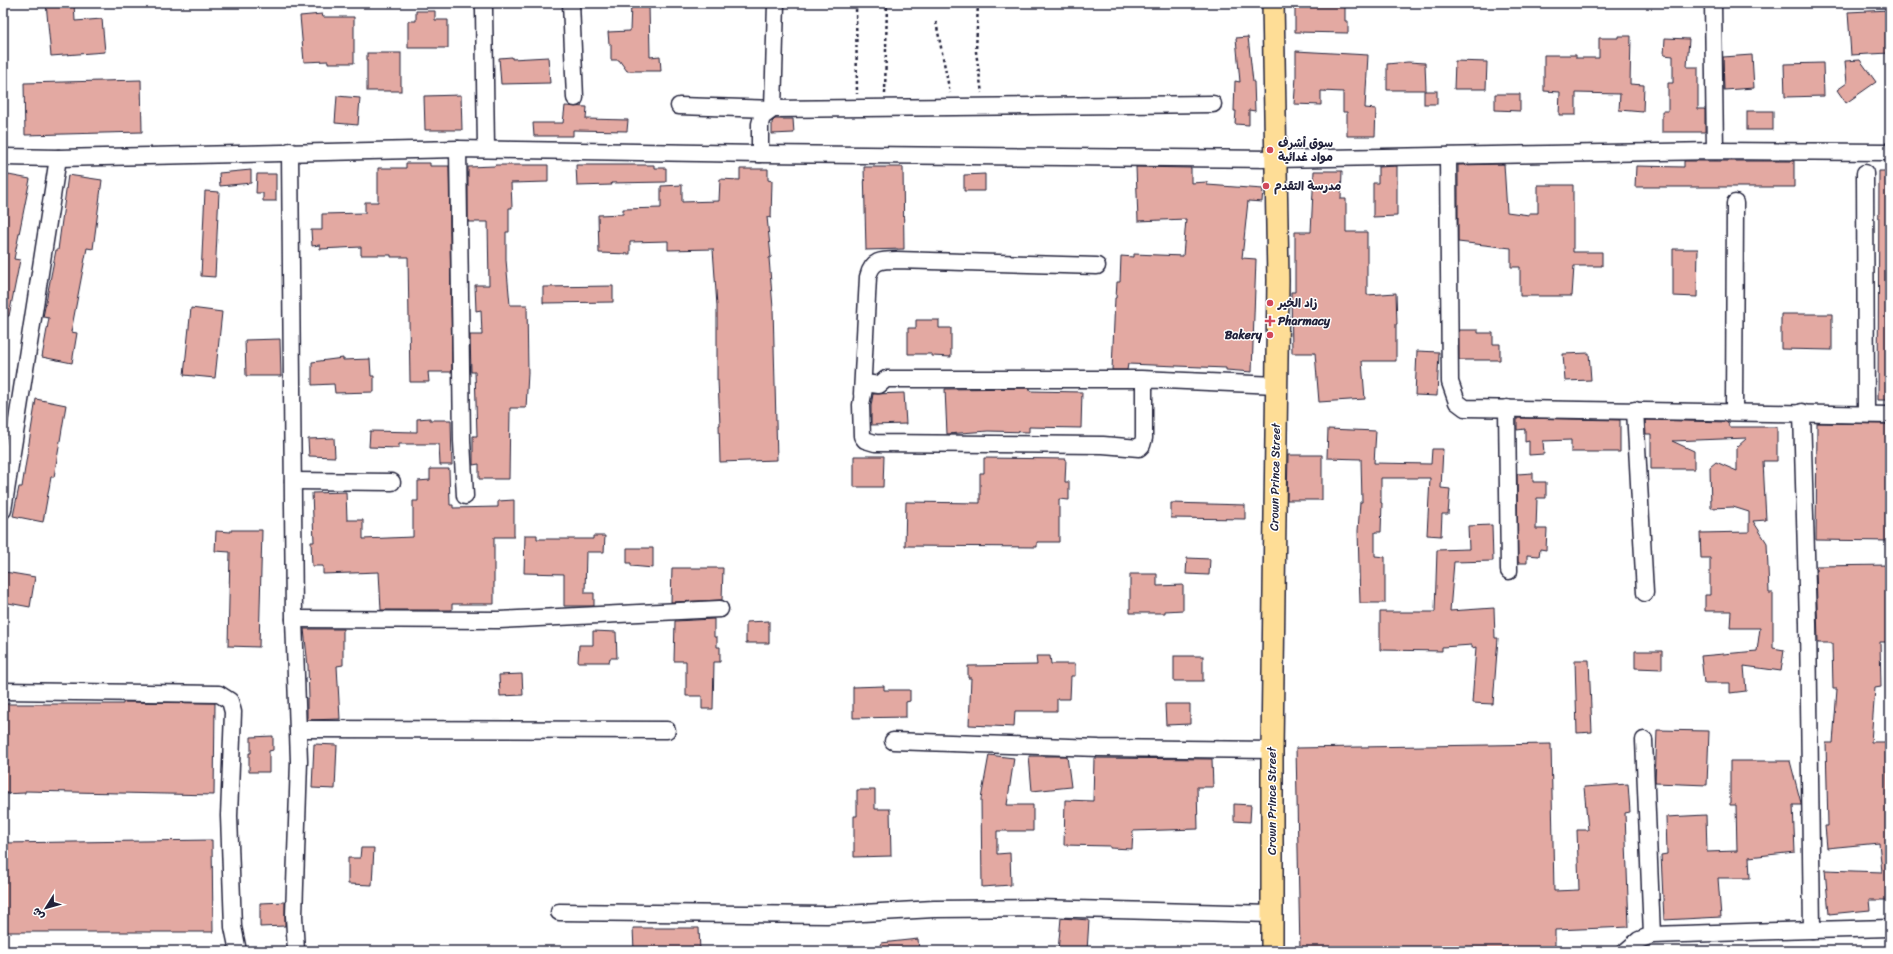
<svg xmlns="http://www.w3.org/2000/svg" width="1893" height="954" font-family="Sriracha,'Playpen Sans Arabic',sans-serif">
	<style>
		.building { fill: #e3a9a2; stroke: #22223b }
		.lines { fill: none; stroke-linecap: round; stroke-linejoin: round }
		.minor-casing { stroke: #22223b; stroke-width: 19 }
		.major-casing { stroke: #22223b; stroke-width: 24 }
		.path { stroke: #22223b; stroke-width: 2.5; stroke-dasharray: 3 3; stroke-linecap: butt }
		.minor { stroke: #fff; stroke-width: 16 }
		.major { stroke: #fedd96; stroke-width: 21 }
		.poi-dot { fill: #d1495b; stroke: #fff; stroke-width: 1.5 }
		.labels { text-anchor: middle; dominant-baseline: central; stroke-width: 3; stroke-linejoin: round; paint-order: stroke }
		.poi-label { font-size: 12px; font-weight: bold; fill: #22223b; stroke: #fff; text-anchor: start }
		.street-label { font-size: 12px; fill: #22223b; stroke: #fff }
	</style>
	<rect width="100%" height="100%" fill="#fff"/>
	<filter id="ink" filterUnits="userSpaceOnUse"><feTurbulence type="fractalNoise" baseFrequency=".025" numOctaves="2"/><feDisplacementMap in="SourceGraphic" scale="8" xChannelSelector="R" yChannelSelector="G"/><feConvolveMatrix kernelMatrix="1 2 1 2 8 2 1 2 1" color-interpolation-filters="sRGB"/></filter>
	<g filter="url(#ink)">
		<g class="building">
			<polygon points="46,3 74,3 75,21 102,19 105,52 51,56"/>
			<polygon points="1295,3 1345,5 1345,21 1348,21 1348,33 1295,32"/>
			<polygon points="631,4 649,5 650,57 660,56 661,71 627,71 619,60 611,60 611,44 609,44 608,32 630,31"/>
			<polygon points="1890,10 1890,53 1851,55 1848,12"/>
			<polygon points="416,11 435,11 435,20 448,20 448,48 408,48 408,21 416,21"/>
			<polygon points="322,14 323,17 354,17 354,63 328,63 328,61 304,62 300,16"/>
			<polygon points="1618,36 1631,36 1630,84 1644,85 1643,112 1619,110 1620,94 1576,93 1576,115 1559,115 1560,92 1544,91 1544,55 1576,55 1576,58 1599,58 1599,38 1618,38"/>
			<polygon points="1248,37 1253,82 1254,82 1255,111 1249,110 1249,125 1235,124 1236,111 1234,111 1235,81 1240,82 1236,38"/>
			<polygon points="1665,38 1689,39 1687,67 1698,67 1698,109 1705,109 1705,132 1662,132 1662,111 1668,111 1668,83 1673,83 1673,56 1664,55"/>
			<polygon points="1296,51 1368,55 1365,108 1376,109 1375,136 1347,136 1347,112 1343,112 1343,92 1321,91 1321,105 1294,104 1296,77"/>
			<rect x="367" y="53" width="34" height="38"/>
			<polygon points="1752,55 1754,88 1724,90 1723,57"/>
			<polygon points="512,57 512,59 548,57 550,83 501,84 499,58"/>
			<polygon points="1860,60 1876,82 1846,103 1837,90 1847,83 1845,61"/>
			<polygon points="1455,61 1487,62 1486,89 1454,89"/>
			<polygon points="1408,62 1425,63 1426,90 1387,90 1387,64"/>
			<polygon points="1823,63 1824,96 1785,97 1784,64"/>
			<polygon points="141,80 142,132 25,135 24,83"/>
			<rect x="1424" y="91" width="13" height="13"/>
			<polygon points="1495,94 1520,94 1520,111 1495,110"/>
			<polygon points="461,95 462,130 425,130 424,96"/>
			<polygon points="337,96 360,98 358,125 335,123"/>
			<polygon points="565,106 587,107 586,119 628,120 627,131 573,130 573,136 534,136 533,123 563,123"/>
			<rect x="1747" y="111" width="26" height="19"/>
			<polygon points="775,119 793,119 794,133 772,134 772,122"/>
			<polygon points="1684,161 1794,161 1794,187 1635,187 1636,166 1684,167"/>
			<polygon points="406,163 430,163 430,166 449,166 452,372 428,372 429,382 410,382 408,257 391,257 391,255 361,255 361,247 320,249 320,245 312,246 311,230 322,230 322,214 365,213 365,202 378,202 378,168 406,168"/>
			<polygon points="1504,164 1507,212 1529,215 1529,213 1538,213 1538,185 1573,185 1573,252 1602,252 1602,266 1574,266 1572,296 1520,296 1520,267 1511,267 1511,248 1458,242 1458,165"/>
			<polygon points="495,165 548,165 548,182 511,183 512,208 509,208 509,232 506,232 506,260 510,305 527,305 528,373 526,408 510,408 509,479 479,479 479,464 473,465 473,436 477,436 476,402 475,372 471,372 470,335 482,335 481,310 476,311 475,285 489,285 488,222 468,222 468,167 495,166"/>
			<polygon points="576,165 654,165 654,168 666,168 666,182 611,183 612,185 577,186"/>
			<polygon points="1397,166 1397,216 1373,217 1373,183 1378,183 1378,167"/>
			<polygon points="864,167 903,167 904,249 866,250"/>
			<polygon points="1136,167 1191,168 1191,183 1207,182 1207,185 1263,189 1262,202 1248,201 1242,258 1256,259 1252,372 1226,370 1226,368 1128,364 1127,370 1112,370 1115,298 1116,298 1117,282 1120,282 1121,256 1134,257 1134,254 1183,256 1186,219 1138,221"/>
			<polygon points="740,169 768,169 768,180 772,181 771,218 767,217 771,257 769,258 773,308 777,460 720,462 719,425 720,425 718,380 717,380 717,306 713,249 668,250 668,241 630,242 630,254 599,253 598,215 623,214 623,209 661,208 661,186 682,185 682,202 719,201 720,179 740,180"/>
			<polygon points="251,170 251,183 220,186 219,173"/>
			<polygon points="1314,171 1342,171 1341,199 1346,199 1346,232 1367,232 1367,295 1396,293 1397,324 1396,324 1396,361 1362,361 1365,399 1319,402 1315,353 1292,353 1291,292 1295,292 1295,232 1311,232"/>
			<polygon points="1879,171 1890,171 1890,400 1878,400"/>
			<polygon points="3,174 30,179 14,259 20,260 9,316 3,316"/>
			<polygon points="257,174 276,174 276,201 263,201 263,193 256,193"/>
			<polygon points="985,174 985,191 964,191 964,175"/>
			<polygon points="68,175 102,180 93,249 87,248 71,332 77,333 72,363 42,357 49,318 43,317 56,250 58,250"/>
			<polygon points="205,191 219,192 215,277 201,276"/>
			<polygon points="1673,249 1698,249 1697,297 1673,296"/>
			<polygon points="613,286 613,302 543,303 543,287"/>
			<polygon points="191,308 222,312 215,378 184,375"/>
			<polygon points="1781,314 1832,314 1832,350 1781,349"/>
			<polygon points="916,320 939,320 939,328 951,328 951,357 932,356 932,354 908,354 908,328 916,328"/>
			<polygon points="1459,330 1478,330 1478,333 1493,333 1493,344 1500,344 1500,360 1459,360"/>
			<polygon points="280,339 281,376 246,376 245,340"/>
			<polygon points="1417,351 1439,352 1437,396 1415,395"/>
			<polygon points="1589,353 1591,380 1565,381 1563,354"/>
			<polygon points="343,358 343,360 370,359 371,376 374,376 374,392 335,393 334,384 312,385 312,362"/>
			<polygon points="1030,388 1030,391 1082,392 1081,428 1029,427 1029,432 988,431 947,434 945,389"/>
			<polygon points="904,393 906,424 871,425 871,406 873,394"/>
			<polygon points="36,399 66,405 54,477 51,477 43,522 13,516 19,487 22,487"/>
			<polygon points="430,418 430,420 451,420 452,465 440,465 439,444 399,444 399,448 369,447 370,431 417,432 417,419"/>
			<polygon points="1517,418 1620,420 1620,452 1571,452 1571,440 1543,441 1544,454 1529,455 1529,441 1525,442 1525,429 1517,430"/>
			<polygon points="1645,420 1728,422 1729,427 1777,427 1777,461 1763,461 1766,520 1753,521 1767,543 1769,593 1773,593 1773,648 1784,650 1781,671 1744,666 1746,691 1730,693 1730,683 1704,683 1701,656 1757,651 1760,628 1730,628 1731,611 1705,611 1705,595 1710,595 1710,558 1701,558 1700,533 1749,532 1749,512 1733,507 1711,508 1710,467 1716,462 1737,471 1737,447 1747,438 1672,441 1694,451 1694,469 1651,469 1651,434 1646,434"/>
			<polygon points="1817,423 1890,424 1890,541 1816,540"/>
			<polygon points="1328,429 1376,431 1374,463 1431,464 1432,449 1443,449 1441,488 1450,489 1448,514 1442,514 1441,536 1427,535 1430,478 1381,478 1381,503 1382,503 1381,532 1375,532 1375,556 1385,557 1385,603 1360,603 1358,531 1360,502 1362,502 1361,459 1327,458"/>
			<polygon points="334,438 335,457 309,456 308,439"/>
			<polygon points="1288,455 1322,455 1322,500 1287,500"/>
			<polygon points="854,456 884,456 883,487 854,487"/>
			<polygon points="984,458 1066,459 1065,482 1069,482 1069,500 1059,499 1059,542 1037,542 1037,547 905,546 906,502 980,503 980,473 984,473"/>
			<polygon points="430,469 449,469 450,505 453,505 453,508 498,507 498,501 514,500 514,537 494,537 494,604 452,604 452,610 381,610 379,572 323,574 323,566 312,566 311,542 314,542 312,493 346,492 347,520 363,520 363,539 413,537 413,501 418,501 418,481 430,480"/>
			<polygon points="1533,473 1533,482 1546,482 1546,498 1537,498 1536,529 1547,529 1546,550 1540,549 1539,556 1527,555 1527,563 1518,563 1517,474"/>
			<polygon points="1171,503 1245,505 1245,519 1171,518"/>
			<polygon points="1492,525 1493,561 1454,562 1450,611 1494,608 1495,638 1498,638 1493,704 1472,703 1476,647 1472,648 1472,645 1442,647 1442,651 1380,650 1380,612 1435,612 1437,550 1469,549 1468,526"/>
			<polygon points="231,530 262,530 259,647 228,646 230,552 215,551 216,531 231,532"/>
			<polygon points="525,535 537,535 537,539 593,539 593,536 605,536 604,552 586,552 585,593 594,593 594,606 564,606 564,574 524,573"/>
			<polygon points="627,548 653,548 653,568 631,566 631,563 627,563"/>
			<polygon points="1187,558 1210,559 1209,575 1186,574"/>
			<polygon points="1890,565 1890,642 1880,642 1881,687 1875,688 1871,742 1887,742 1890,900 1869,900 1870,910 1829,914 1825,870 1882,872 1879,843 1827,848 1825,826 1828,826 1826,743 1833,743 1837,689 1833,689 1832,643 1818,643 1816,566"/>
			<polygon points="672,568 723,568 722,600 671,602"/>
			<polygon points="5,572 35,577 30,607 3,602"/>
			<polygon points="1130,574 1157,574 1157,586 1183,585 1183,610 1165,611 1165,613 1130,613"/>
			<polygon points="714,619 714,637 717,637 717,647 720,647 720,662 714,662 713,709 702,709 702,696 686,696 686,661 674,661 675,621"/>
			<polygon points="769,621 769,643 746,643 746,622"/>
			<polygon points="304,629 343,629 343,665 337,666 340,719 307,720 307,698 309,698 308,666"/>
			<polygon points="593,631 616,632 617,658 610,658 609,662 578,662 579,645 593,645"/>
			<polygon points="1635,651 1662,651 1662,669 1635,668"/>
			<polygon points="1036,656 1050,656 1051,664 1075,664 1075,676 1071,676 1070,699 1057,699 1057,711 1015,711 1014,727 969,725 971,678 968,678 968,666 1037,665"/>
			<rect x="1174" y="656" width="29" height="25"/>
			<polygon points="1575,660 1589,660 1592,732 1577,733"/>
			<polygon points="522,674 523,695 500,696 499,675"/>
			<polygon points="884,686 884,690 910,690 910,701 906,702 906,717 853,718 853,687"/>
			<polygon points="123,702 215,703 214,795 25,791 25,793 3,794 3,704 123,704"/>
			<polygon points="1165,704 1190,704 1190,724 1166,725"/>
			<polygon points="1657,730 1709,731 1707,785 1655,783"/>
			<polygon points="273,736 273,750 269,751 269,772 249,772 249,753 251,753 251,737"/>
			<polygon points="314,744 337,745 335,789 312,788"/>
			<polygon points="1551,744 1554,891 1579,890 1577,830 1588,830 1584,787 1628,784 1630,812 1625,813 1629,927 1555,930 1555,951 1300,951 1296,748"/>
			<polygon points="989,755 1014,758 1007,805 1033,805 1033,831 997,831 997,854 1010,853 1011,885 982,887 981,799"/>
			<polygon points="1029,756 1067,756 1071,787 1032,791"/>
			<polygon points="1094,758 1212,759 1213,787 1197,787 1198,829 1133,831 1132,849 1110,848 1110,846 1064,845 1065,800 1093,801"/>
			<polygon points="1730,761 1790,761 1801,803 1801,805 1793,805 1795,852 1749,857 1750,878 1718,878 1721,917 1664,920 1661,855 1667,854 1666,817 1706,815 1707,852 1737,851 1736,805 1730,805"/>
			<polygon points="857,790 875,790 875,809 890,809 891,856 854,857 854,816 857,816"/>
			<polygon points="1234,804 1251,805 1250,822 1234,821"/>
			<polygon points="212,840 213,932 3,932 3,843"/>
			<polygon points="361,848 374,848 372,885 348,884 348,858 360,858"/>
			<polygon points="285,902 285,926 260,927 260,903"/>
			<polygon points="1061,918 1089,920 1087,951 1058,951"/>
			<polygon points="633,928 699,928 700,951 634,951"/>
			<polygon points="918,939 919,951 882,951 881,943"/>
		</g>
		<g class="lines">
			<g class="minor-casing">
				<g id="minor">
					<polyline points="483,3 484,9 486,149"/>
					<polyline points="571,3 575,98"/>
					<polyline points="1713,3 1715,151"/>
					<polyline points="679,106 773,109 1213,104"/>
					<polyline points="458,149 462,441 465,496"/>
					<polyline points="290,151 294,619 299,761 294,916 296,951"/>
					<polyline points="760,154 760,124 762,117 773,109 776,3"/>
					<polyline points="1448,156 1450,382 1457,402 1465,408 1890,415"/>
					<polyline points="3,157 58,158 458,149 760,154 1275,159 1715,151 1890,152"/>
					<polyline points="1865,173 1866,414"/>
					<polyline points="1144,380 1144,438 1142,445 1139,448 1103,445 875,443 865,440 862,436 861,405 865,383 879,385 886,379 1141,379 1276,385"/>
					<path d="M862,394L868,277C872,260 881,260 897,260L1097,266"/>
					<polyline points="1507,408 1509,571"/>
					<polyline points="1635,410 1645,593"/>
					<polyline points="1734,411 1735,203"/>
					<polyline points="1802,412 1808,623 1812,930 1890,928"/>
					<polyline points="293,481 392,482"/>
					<polyline points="3,510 58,158"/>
					<polyline points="294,619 499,620 720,609"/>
					<polyline points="3,691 219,694 230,701 233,712 229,816 233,927 238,951"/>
					<polyline points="298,729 667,730"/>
					<polyline points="1644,740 1652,935"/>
					<polyline points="893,741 1099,748 1272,750"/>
					<polyline points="559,912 827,915 934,909 1036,908 1272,914"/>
					<polyline points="1626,951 1639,940 1652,935 1812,930"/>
				</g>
			</g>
			<g class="major-casing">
				<polyline id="major" points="1272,951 1272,750 1278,280 1273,3"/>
			</g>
			<g class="path">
				<polyline points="856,3 857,94"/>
				<polyline points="978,3 976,52 982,93"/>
				<polyline points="936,22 950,93"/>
				<polyline points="885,94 887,3"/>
			</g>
			<use href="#minor" class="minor"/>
			<use href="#major" class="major"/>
		</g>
	</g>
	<g class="poi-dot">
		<circle cx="1270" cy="150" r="4"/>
		<circle cx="1266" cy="186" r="4"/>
		<circle cx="1270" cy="303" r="4"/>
		<path d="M1268 315h4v4h4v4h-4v4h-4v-4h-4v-4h4z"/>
		<circle cx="1270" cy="335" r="4"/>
	</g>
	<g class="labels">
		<g class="poi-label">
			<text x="1278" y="143">سوق أشرف<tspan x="1278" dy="14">مواد غدائية</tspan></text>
			<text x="1274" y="186">مدرسة التقدم</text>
			<text x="1278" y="303">زاد الخير</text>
			<text x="1278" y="321">Pharmacy</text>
			<text x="1262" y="335" text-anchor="end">Bakery</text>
		</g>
		<g class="street-label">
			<text transform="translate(1275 477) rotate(-89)">Crown Prince Street</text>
			<text transform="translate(1272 801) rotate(-90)">Crown Prince Street</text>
		</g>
	</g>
	<rect width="1893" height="954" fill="none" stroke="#fff" stroke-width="16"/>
	<rect x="8" y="8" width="1877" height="938" fill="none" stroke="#22223b" stroke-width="1.5" filter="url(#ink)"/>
	<g transform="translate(46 908) rotate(233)" stroke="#ffffff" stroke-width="3" paint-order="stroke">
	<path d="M0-3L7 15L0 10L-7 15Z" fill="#22223b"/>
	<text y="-6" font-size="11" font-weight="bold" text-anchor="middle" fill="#22223b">ش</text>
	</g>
</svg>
